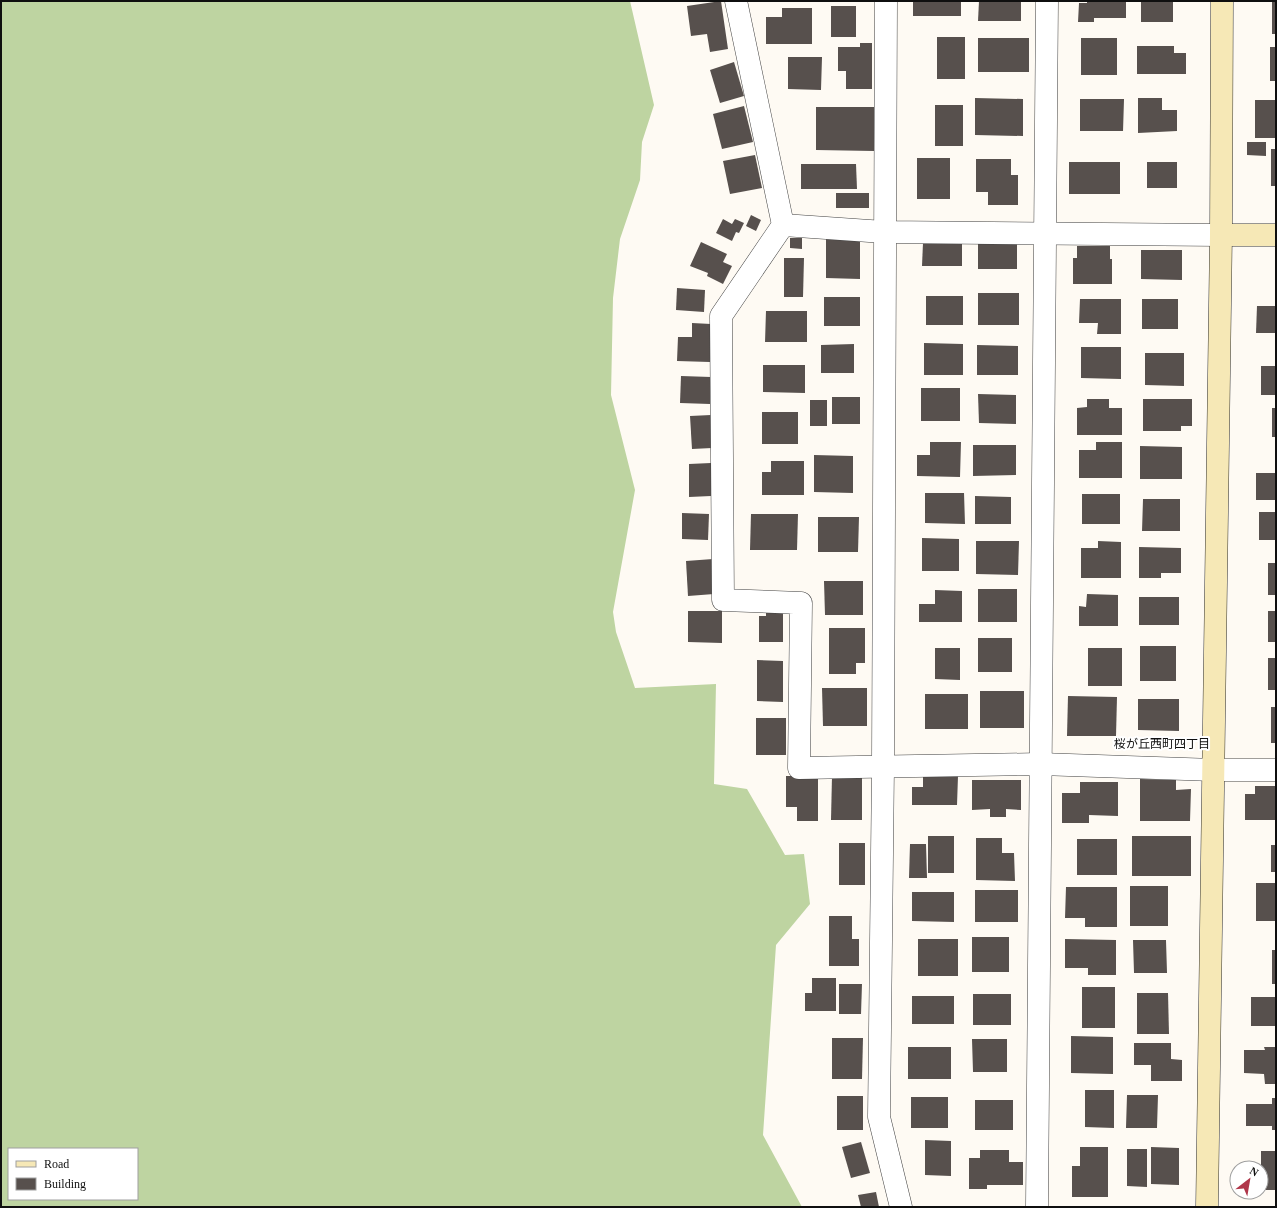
<svg xmlns="http://www.w3.org/2000/svg" width="1277" height="1208" font-family="'Times New Roman','Noto Sans JP',serif">
	<style>
		.forest { fill: #bed4a1; fill-rule: evenodd }
		.building { fill: #57504d }
		.lines { fill: none; stroke-linecap: round; stroke-linejoin: round }
		.street-casing { stroke: #424242; stroke-width: 23 }
		.secondary-casing { stroke: #313131; stroke-width: 23 }
		.street { stroke: #fff; stroke-width: 22 }
		.secondary { stroke: #f6e8b6; stroke-width: 22 }
		.labels { text-anchor: middle; dominant-baseline: central; stroke-width: 4; stroke-linejoin: round; paint-order: stroke }
		.neighbourhood-label { font-size: 12px; fill: #0f0f0f; stroke: #fff }
	</style>
	<rect width="100%" height="100%" fill="#fefaf3"/>
	<path class="forest" d="M1,1H630L654,105L642,142L640,180L620,239L613,298L611,395L635,490L613,612L616,632L635,688L716,684L714,784L747,789L785,855L804,854L810,904L776,945L763,1135L802,1207H1ZM9,1149H137V1199H9Z"/>
	<g class="building">
		<polygon points="721,1 728,49 710,52 707,34 691,36 687,6"/>
		<rect x="913" y="1" width="48" height="15"/>
		<polygon points="979,1 1021,1 1021,21 978,21"/>
		<polygon points="1087,1 1126,1 1126,18 1094,18 1094,22 1078,22 1079,3 1087,3"/>
		<rect x="1141" y="1" width="32" height="21"/>
		<rect x="1272" y="1" width="4" height="33"/>
		<rect x="831" y="6" width="25" height="31"/>
		<polygon points="782,8 812,8 812,44 766,44 766,17 782,17"/>
		<rect x="937" y="37" width="28" height="42"/>
		<rect x="978" y="38" width="51" height="34"/>
		<rect x="1081" y="38" width="36" height="37"/>
		<polygon points="860,43 872,43 872,89 846,89 846,71 838,71 838,47 860,47"/>
		<polygon points="1137,46 1174,46 1174,53 1186,53 1186,74 1137,74"/>
		<rect x="1270" y="47" width="6" height="34"/>
		<polygon points="788,57 822,57 821,90 788,89"/>
		<polygon points="734,62 744,96 720,103 710,70"/>
		<polygon points="975,98 1023,99 1023,136 975,135"/>
		<polygon points="1138,98 1162,98 1162,110 1177,110 1177,131 1138,133"/>
		<polygon points="1080,99 1124,99 1123,131 1080,131"/>
		<rect x="1255" y="100" width="21" height="38"/>
		<rect x="935" y="105" width="28" height="41"/>
		<polygon points="744,106 753,142 722,149 713,114"/>
		<polygon points="816,107 874,107 874,151 816,150"/>
		<polygon points="1247,142 1266,142 1266,156 1247,155"/>
		<rect x="1271" y="149" width="5" height="37"/>
		<polygon points="755,155 762,188 730,194 723,161"/>
		<rect x="917" y="158" width="33" height="41"/>
		<polygon points="976,159 1011,159 1011,175 1018,175 1018,205 988,205 988,192 976,192"/>
		<rect x="1069" y="162" width="51" height="32"/>
		<rect x="1147" y="162" width="30" height="26"/>
		<polygon points="801,164 856,164 857,189 801,189"/>
		<rect x="836" y="193" width="33" height="15"/>
		<polygon points="751,215 761,220 756,231 746,226"/>
		<polygon points="723,219 732,224 735,219 744,223 739,233 736,232 732,241 716,233"/>
		<polygon points="826,236 860,236 860,279 826,278"/>
		<polygon points="790,238 802,238 802,249 790,248"/>
		<polygon points="978,240 1017,241 1017,269 978,269"/>
		<polygon points="701,242 727,254 723,262 732,266 723,284 707,276 708,273 690,266"/>
		<polygon points="923,243 962,243 962,266 922,266"/>
		<polygon points="1077,246 1110,246 1110,259 1112,259 1112,284 1073,284 1073,258 1077,258"/>
		<polygon points="1141,250 1182,250 1182,280 1141,279"/>
		<polygon points="784,258 804,258 803,297 784,297"/>
		<polygon points="677,288 705,290 704,312 676,310"/>
		<rect x="978" y="293" width="41" height="32"/>
		<rect x="926" y="296" width="37" height="29"/>
		<rect x="824" y="297" width="36" height="29"/>
		<polygon points="1080,299 1121,299 1121,334 1097,334 1098,323 1079,323"/>
		<rect x="1142" y="299" width="36" height="30"/>
		<polygon points="1257,306 1276,306 1276,333 1256,333"/>
		<polygon points="766,311 807,311 807,342 765,342"/>
		<polygon points="692,323 711,324 710,362 677,361 678,337 692,337"/>
		<polygon points="924,343 963,344 963,375 924,375"/>
		<polygon points="854,344 854,373 821,373 821,345"/>
		<polygon points="977,345 1018,346 1018,375 977,375"/>
		<polygon points="1081,347 1121,347 1121,379 1081,378"/>
		<polygon points="1145,353 1184,353 1184,386 1145,385"/>
		<polygon points="763,365 805,365 805,393 763,392"/>
		<rect x="1261" y="366" width="15" height="29"/>
		<polygon points="681,376 711,377 710,404 680,403"/>
		<rect x="921" y="388" width="39" height="33"/>
		<polygon points="978,394 1016,395 1016,424 979,423"/>
		<rect x="832" y="397" width="28" height="27"/>
		<polygon points="1087,399 1109,399 1109,408 1122,408 1122,435 1077,435 1077,408 1087,407"/>
		<polygon points="1143,399 1192,399 1192,426 1181,426 1181,431 1143,431"/>
		<rect x="810" y="400" width="17" height="26"/>
		<rect x="1272" y="408" width="4" height="29"/>
		<rect x="762" y="412" width="36" height="32"/>
		<polygon points="711,415 712,448 692,449 690,416"/>
		<polygon points="930,442 961,442 960,477 917,476 917,455 930,455"/>
		<polygon points="1096,442 1122,442 1122,478 1079,478 1079,450 1096,450"/>
		<polygon points="973,445 1016,445 1016,475 973,476"/>
		<polygon points="1140,446 1182,447 1182,479 1140,479"/>
		<polygon points="814,455 853,456 853,493 814,492"/>
		<polygon points="771,461 804,461 804,495 762,495 762,472 771,472"/>
		<polygon points="711,463 711,496 689,497 689,464"/>
		<rect x="1256" y="473" width="20" height="27"/>
		<polygon points="925,493 964,493 965,524 925,523"/>
		<rect x="1082" y="494" width="38" height="30"/>
		<polygon points="975,496 1011,497 1011,524 975,524"/>
		<polygon points="1143,499 1180,499 1180,531 1142,531"/>
		<rect x="1259" y="512" width="17" height="28"/>
		<polygon points="682,513 709,514 708,540 682,539"/>
		<polygon points="751,514 798,514 797,550 750,550"/>
		<polygon points="818,517 859,517 858,552 818,552"/>
		<polygon points="922,538 959,539 959,571 922,571"/>
		<polygon points="976,541 1019,541 1018,575 976,574"/>
		<polygon points="1098,541 1121,542 1121,578 1081,578 1081,548 1098,548"/>
		<polygon points="1139,547 1181,548 1181,573 1161,573 1161,578 1139,578"/>
		<polygon points="713,559 714,594 688,596 686,561"/>
		<rect x="1268" y="563" width="8" height="32"/>
		<polygon points="824,581 863,581 863,615 825,615"/>
		<rect x="978" y="589" width="39" height="33"/>
		<polygon points="935,590 962,591 962,622 919,622 919,604 935,604"/>
		<polygon points="1087,594 1118,595 1118,626 1079,626 1079,606 1086,607"/>
		<rect x="1139" y="597" width="40" height="28"/>
		<polygon points="766,608 783,608 783,642 759,642 759,616 766,616"/>
		<polygon points="688,611 722,611 722,643 688,642"/>
		<rect x="1268" y="611" width="8" height="31"/>
		<polygon points="829,628 865,628 865,663 856,663 856,674 829,674"/>
		<rect x="978" y="638" width="34" height="34"/>
		<rect x="1140" y="646" width="36" height="35"/>
		<polygon points="935,648 960,648 960,680 935,679"/>
		<rect x="1088" y="648" width="34" height="38"/>
		<rect x="1268" y="658" width="8" height="32"/>
		<polygon points="757,660 783,661 783,702 757,701"/>
		<polygon points="822,688 867,688 867,726 823,726"/>
		<rect x="980" y="691" width="44" height="37"/>
		<rect x="925" y="694" width="43" height="35"/>
		<polygon points="1068,696 1117,697 1116,736 1067,736"/>
		<polygon points="1138,699 1179,699 1179,731 1138,730"/>
		<rect x="1271" y="707" width="5" height="36"/>
		<rect x="756" y="718" width="30" height="37"/>
		<polygon points="786,776 818,776 818,821 797,821 797,807 786,807"/>
		<polygon points="832,776 862,776 862,820 831,820"/>
		<polygon points="923,776 958,776 957,805 912,805 912,787 923,787"/>
		<polygon points="1140,779 1176,780 1176,790 1191,789 1190,821 1140,821"/>
		<polygon points="972,780 1021,780 1021,810 1006,809 1006,817 990,817 990,809 972,810"/>
		<polygon points="1080,782 1118,782 1118,816 1089,815 1089,823 1062,823 1062,793 1080,793"/>
		<polygon points="1255,786 1276,786 1276,820 1245,820 1245,794 1255,794"/>
		<rect x="928" y="836" width="26" height="37"/>
		<rect x="1132" y="836" width="59" height="40"/>
		<polygon points="976,838 1002,838 1002,853 1014,853 1015,881 976,880"/>
		<rect x="1077" y="839" width="40" height="36"/>
		<rect x="839" y="843" width="26" height="42"/>
		<polygon points="910,844 926,844 927,878 909,878"/>
		<rect x="1271" y="845" width="5" height="27"/>
		<rect x="1256" y="883" width="20" height="38"/>
		<rect x="1130" y="886" width="38" height="40"/>
		<polygon points="1066,887 1117,887 1117,927 1085,927 1085,918 1065,918"/>
		<rect x="975" y="890" width="43" height="32"/>
		<polygon points="912,892 954,892 954,922 912,921"/>
		<polygon points="829,916 852,916 852,939 859,939 859,966 829,966"/>
		<rect x="972" y="937" width="37" height="35"/>
		<rect x="918" y="939" width="40" height="37"/>
		<polygon points="1065,939 1116,940 1116,975 1088,975 1088,968 1065,968"/>
		<polygon points="1133,940 1166,940 1167,973 1134,973"/>
		<rect x="1272" y="950" width="4" height="34"/>
		<polygon points="812,978 836,978 836,1011 805,1011 805,993 812,993"/>
		<polygon points="839,984 862,984 861,1014 839,1014"/>
		<rect x="1082" y="987" width="33" height="41"/>
		<polygon points="1137,993 1168,993 1169,1034 1137,1034"/>
		<rect x="973" y="994" width="38" height="31"/>
		<rect x="912" y="996" width="42" height="28"/>
		<rect x="1251" y="997" width="25" height="29"/>
		<polygon points="1071,1036 1113,1037 1113,1074 1071,1073"/>
		<polygon points="832,1038 863,1038 862,1079 832,1079"/>
		<polygon points="972,1039 1007,1039 1007,1072 973,1072"/>
		<polygon points="1134,1043 1171,1043 1171,1059 1182,1060 1182,1081 1151,1081 1151,1065 1134,1065"/>
		<rect x="908" y="1047" width="43" height="32"/>
		<polygon points="1264,1047 1276,1047 1276,1084 1265,1084 1264,1074 1244,1073 1244,1050 1265,1050"/>
		<polygon points="1085,1090 1114,1090 1114,1128 1085,1127"/>
		<polygon points="1127,1095 1158,1095 1157,1128 1126,1128"/>
		<rect x="837" y="1096" width="26" height="34"/>
		<rect x="911" y="1097" width="37" height="31"/>
		<polygon points="1272,1098 1276,1098 1276,1130 1272,1130 1272,1126 1246,1126 1246,1104 1272,1104"/>
		<rect x="975" y="1100" width="38" height="30"/>
		<polygon points="925,1140 951,1141 951,1176 925,1175"/>
		<polygon points="861,1142 870,1173 851,1178 842,1147"/>
		<polygon points="1080,1147 1108,1147 1108,1197 1072,1197 1072,1166 1080,1166"/>
		<polygon points="1151,1147 1179,1148 1179,1185 1151,1184"/>
		<polygon points="1127,1149 1147,1149 1147,1187 1127,1186"/>
		<polygon points="980,1150 1009,1150 1009,1162 1023,1162 1023,1185 987,1185 987,1189 969,1189 969,1158 980,1158"/>
		<rect x="1261" y="1151" width="15" height="39"/>
		<polygon points="876,1192 879,1207 861,1207 858,1195"/>
	</g>
	<g class="lines">
		<g class="street-casing">
			<g id="street">
				<polyline points="736,1 783,225 721,316 723,600 801,603 799,768 1040,764 1214,770 1276,770"/>
				<polyline points="886,1 883,767 879,1117 901,1207"/>
				<polyline points="783,225 884,232 1221,235"/>
				<polyline points="1037,1207 1047,1"/>
			</g>
		</g>
		<g class="secondary-casing">
			<g id="secondary">
				<polyline points="1221,235 1276,235"/>
				<polyline points="1207,1207 1221,235 1222,1"/>
			</g>
		</g>
		<use href="#street" class="street"/>
		<use href="#secondary" class="secondary"/>
	</g>
	<g class="labels">
		<g class="neighbourhood-label">
			<text x="1162" y="744">桜が丘西町四丁目</text>
		</g>
	</g>
	<rect width="1277" height="1208" fill="none" stroke="#0f0f0f" stroke-width="4"/>
	<rect x="8" y="1148" width="130" height="52" fill="#ffffff" stroke="#9f9f9f"/>
	<rect x="16" y="1161" width="20" height="6" fill="#f6e8b6" stroke="#9f9f9f"/>
	<text x="44" y="1168" font-size="12" fill="#0f0f0f">Road</text>
	<rect x="16" y="1178" width="20" height="12" fill="#57504d" stroke="#9f9f9f"/>
	<text x="44" y="1188" font-size="12" fill="#0f0f0f">Building</text>
	<g transform="translate(1249 1180) rotate(31)"><circle r="19" fill="#ffffff" stroke="#9f9f9f"/>
	<path d="M0-3L7 15L0 10L-7 15Z" fill="#b0364a"/>
	<text y="-6" font-size="11" font-weight="bold" text-anchor="middle" fill="#0f0f0f">N</text>
	</g>
</svg>
